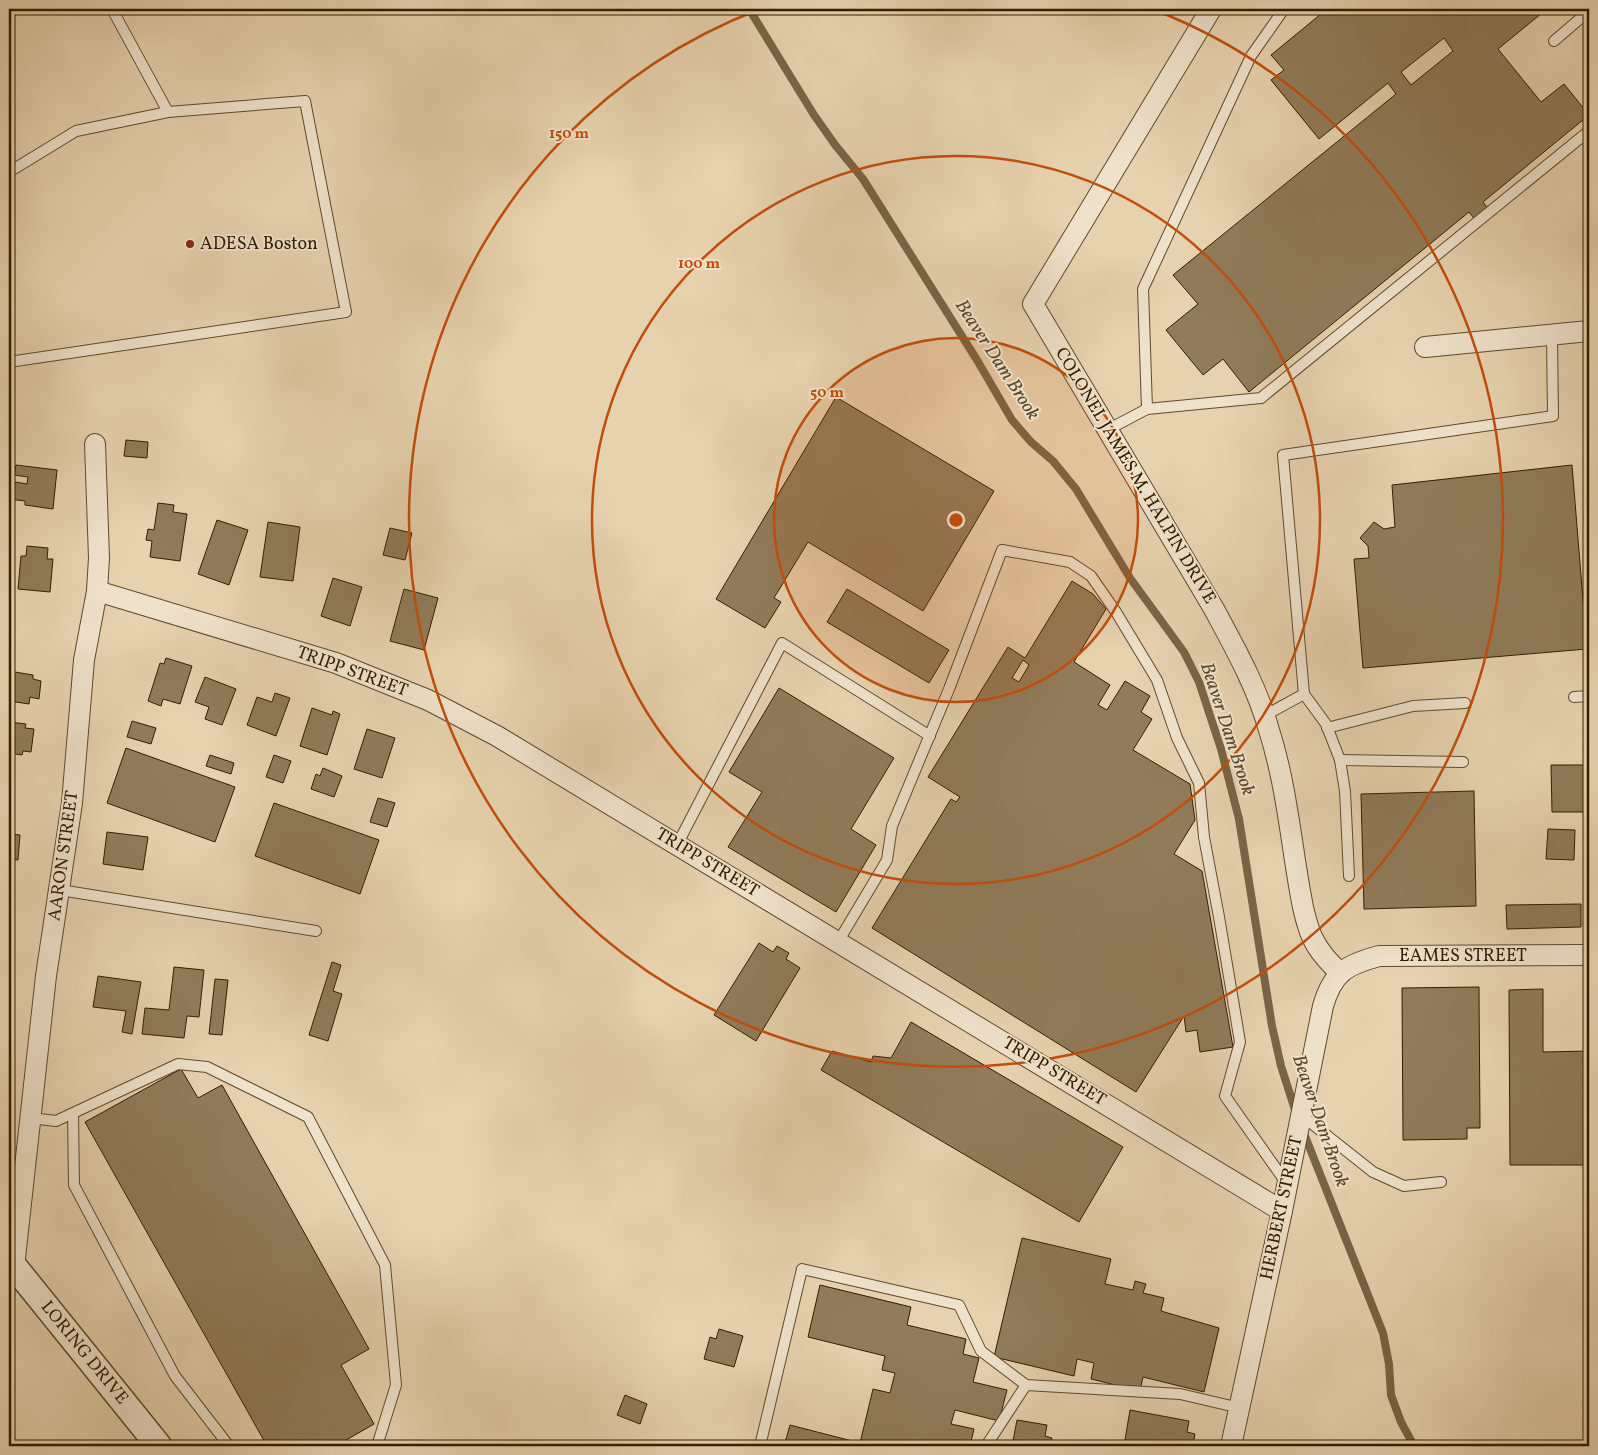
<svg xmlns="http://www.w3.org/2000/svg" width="1598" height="1455" font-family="Vollkorn,serif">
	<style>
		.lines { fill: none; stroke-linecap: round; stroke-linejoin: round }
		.stream { stroke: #796446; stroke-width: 8 }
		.building { fill: #907b5b; stroke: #321d00; fill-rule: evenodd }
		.service-casing { stroke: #5f4a2c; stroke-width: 12 }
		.minor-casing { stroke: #5f4a2c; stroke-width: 22 }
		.tertiary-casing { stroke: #5f4a2c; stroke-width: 28 }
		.service { stroke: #efe2cb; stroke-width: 10 }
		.minor { stroke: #efe2cb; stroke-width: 20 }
		.tertiary { stroke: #efe2cb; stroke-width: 25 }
		.ring { fill: none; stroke: #c44d0a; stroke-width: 2.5 }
		.poi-dot { fill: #8f2418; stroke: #efe2cb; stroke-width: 2 }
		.labels { text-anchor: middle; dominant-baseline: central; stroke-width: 4; stroke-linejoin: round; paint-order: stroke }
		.poi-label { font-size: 18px; fill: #321d00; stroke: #efe2cb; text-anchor: start }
		.street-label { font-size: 18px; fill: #321d00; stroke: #efe2cb }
		.water-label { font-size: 19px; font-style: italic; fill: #5c4729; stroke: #efe2cb }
		.centre { fill: #c44d0a; stroke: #efe2cb; stroke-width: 2.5 }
		.ring-label { font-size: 15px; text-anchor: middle; font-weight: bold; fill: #c44d0a; stroke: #efe2cb; stroke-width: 4; stroke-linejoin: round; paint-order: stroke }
	</style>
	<rect width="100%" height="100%" fill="#e7d2af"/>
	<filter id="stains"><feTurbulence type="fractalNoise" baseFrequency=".004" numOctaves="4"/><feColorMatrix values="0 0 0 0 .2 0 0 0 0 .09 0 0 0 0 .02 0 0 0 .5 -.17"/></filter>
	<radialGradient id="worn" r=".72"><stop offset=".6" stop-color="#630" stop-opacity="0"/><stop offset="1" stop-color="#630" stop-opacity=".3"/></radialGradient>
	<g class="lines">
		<g class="stream">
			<polyline points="749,9 814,115 836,146 863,179 977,360 1012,420 1031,442 1053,461 1076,489 1130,578 1184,652 1199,682 1221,749 1239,819 1272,1026 1281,1066 1296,1113"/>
			<polyline points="1303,1131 1383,1333 1389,1364 1391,1395 1401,1422 1414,1446"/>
		</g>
	</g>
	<g class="building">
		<path d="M1327,9H1547L1498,49L1541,102L1564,84L1589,115L1483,202L1490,211L1477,222L1469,212L1249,392L1223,359L1203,375L1166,330L1198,304L1173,275L1396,94L1388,83L1319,139L1271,80L1284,70L1271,55ZM1444,38L1453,51L1411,85L1401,72Z"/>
		<polygon points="836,397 994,491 923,611 808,542 774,598 781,602 765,628 716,599"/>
		<polygon points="126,440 148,442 147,458 124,456"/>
		<polygon points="16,465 57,470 53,509 25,505 25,501 9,499 9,481 27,484 28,477 14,475"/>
		<polygon points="1572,465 1587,649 1363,668 1354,559 1369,558 1368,546 1360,538 1374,522 1384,529 1395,527 1392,485"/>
		<polygon points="158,503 174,505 173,512 187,514 180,561 150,557 152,541 146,540 148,529 154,530"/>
		<polygon points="217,520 248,530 229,585 198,574"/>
		<polygon points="268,522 300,527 293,581 260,577"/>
		<polygon points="390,528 412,533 405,560 383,555"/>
		<polygon points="27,546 48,548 47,559 53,559 50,592 18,589 21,556 26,556"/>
		<polygon points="333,578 362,587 350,626 321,616"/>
		<path d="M1072,581L1093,594L1106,609L1074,662L1110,685L1098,705L1107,710L1125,681L1150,696L1141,712L1152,719L1133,750L1190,784L1195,820L1174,854L1202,871L1233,1047L1200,1052L1197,1030L1186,1032L1184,1016L1136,1092L872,928L951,799L956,802L960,797L928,777L1008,647L1025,658ZM1023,660L1029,665L1019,682L1012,678Z"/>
		<polygon points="404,589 438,598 424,650 390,641"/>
		<polygon points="847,589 949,650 929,683 827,622"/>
		<polygon points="166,658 192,666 180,704 163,699 161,706 148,701 160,663 164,664"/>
		<polygon points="9,671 33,675 33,679 41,681 39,699 30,697 29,704 9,701"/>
		<polygon points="205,677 236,689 222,725 205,719 209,707 195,702"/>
		<polygon points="779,688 894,758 851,829 876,845 836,912 728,847 762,792 729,772"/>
		<polygon points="275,693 290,698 276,736 247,725 257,697 272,702"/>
		<polygon points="312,708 332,715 333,711 340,714 327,755 300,746"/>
		<polygon points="132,721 156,728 151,744 127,737"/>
		<polygon points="9,722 26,724 25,728 34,729 31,752 23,751 22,755 9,753"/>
		<polygon points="367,729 395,738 382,778 354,769"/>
		<polygon points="126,748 235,787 215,842 107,803"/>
		<polygon points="210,755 234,763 231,774 206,766"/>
		<polygon points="274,755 291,761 283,783 266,777"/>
		<polygon points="1551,765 1589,765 1589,812 1552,812"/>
		<polygon points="323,768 342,776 334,797 311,789 316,774 320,776"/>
		<polygon points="1474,791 1476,906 1364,909 1361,794"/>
		<polygon points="378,798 395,803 387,827 370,822"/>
		<polygon points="274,803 379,840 360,894 255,856"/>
		<polygon points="1548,829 1575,830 1574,860 1546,859"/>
		<polygon points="107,832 148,837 143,870 103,864"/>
		<polygon points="9,834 20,835 18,860 9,859"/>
		<polygon points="1581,904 1581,927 1507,929 1506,905"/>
		<polygon points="759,943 773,952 777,946 789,953 786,959 800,968 756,1041 714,1015"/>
		<polygon points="332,962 341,965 333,991 342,994 328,1041 309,1035"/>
		<polygon points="174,967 204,970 199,1017 187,1016 184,1038 142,1034 145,1008 169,1010"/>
		<polygon points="98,976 141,982 132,1034 122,1032 126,1011 93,1007"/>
		<polygon points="215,979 228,980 222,1035 209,1034"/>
		<polygon points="1479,987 1480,1128 1467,1128 1467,1139 1403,1140 1402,988"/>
		<polygon points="1543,989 1543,1052 1589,1051 1589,1165 1510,1165 1509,990"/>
		<polygon points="911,1022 1123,1147 1079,1222 821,1070 832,1051 871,1062 873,1056 891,1058"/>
		<polygon points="181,1069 198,1098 222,1085 369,1349 341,1365 374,1424 341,1443 343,1446 267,1446 85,1122"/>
		<polygon points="1022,1238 1111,1259 1105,1284 1133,1290 1135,1281 1146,1284 1143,1293 1164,1298 1161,1311 1219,1328 1204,1392 1143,1377 1140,1391 1091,1379 1094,1363 1077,1359 1074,1376 994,1357"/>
		<polygon points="820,1285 911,1307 907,1325 966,1339 963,1354 979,1358 973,1382 1007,1390 999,1421 955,1410 951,1424 974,1429 970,1446 784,1446 790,1425 860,1443 873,1389 890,1393 895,1373 882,1370 885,1356 808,1337"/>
		<polygon points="719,1329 743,1336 734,1367 704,1359 710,1337 716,1339"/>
		<polygon points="625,1395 647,1404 640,1424 617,1415"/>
		<polygon points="1130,1410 1189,1421 1187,1432 1195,1434 1193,1446 1124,1446"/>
		<polygon points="1017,1420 1047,1425 1045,1436 1052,1438 1050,1446 1012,1446"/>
	</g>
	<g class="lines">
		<g class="service-casing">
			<g id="service">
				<polyline points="112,9 168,112"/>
				<polyline points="1554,41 1589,11"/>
				<polyline points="9,172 76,131 168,112 305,101 346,312 9,362"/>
				<polyline points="1147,409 1143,289 1251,56 1284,9"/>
				<polyline points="1107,430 1147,409 1261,398 1589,131"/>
				<polyline points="1304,694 1326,724 1340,760 1345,791 1349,876"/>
				<polyline points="1574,697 1589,696"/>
				<polyline points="1264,716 1304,694 1283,455 1553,416 1552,335"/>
				<polyline points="1327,728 1413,706 1465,703"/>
				<polyline points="1340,760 1463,762"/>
				<polyline points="677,845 782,643 930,736"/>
				<polyline points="60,890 316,931"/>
				<polyline points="838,942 887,860 892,826 949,689 1002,550 1070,562 1091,576 1116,612 1157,680 1177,738 1199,783 1204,837 1219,917 1240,1042 1225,1096 1287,1184"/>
				<polyline points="73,1114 74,1185 175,1376 229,1446"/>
				<polyline points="1301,1115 1373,1172 1404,1186 1441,1182"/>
				<polyline points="31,1118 56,1121 178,1064 207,1067 308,1117 385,1265 396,1385 377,1446"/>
				<polyline points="760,1446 802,1269 959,1305 981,1351 1026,1385"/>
				<polyline points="986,1446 1026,1385 1180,1394 1240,1408"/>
			</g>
		</g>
		<g class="minor-casing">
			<g id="minor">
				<path d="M1211,9L1033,304L1214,609C1235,648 1257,687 1269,730C1283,774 1289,821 1296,867C1300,891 1303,915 1312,937C1319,952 1329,962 1340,973"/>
				<polyline points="1425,347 1589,331"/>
				<polyline points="97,591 336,663 428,700 497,736 1282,1211"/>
				<polyline points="14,1267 46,976 72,803 84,660 97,591 99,558 95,444"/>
				<path d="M1231,1446L1282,1211L1323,1006C1333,972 1346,965 1379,956L1589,955"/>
			</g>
		</g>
		<g class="tertiary-casing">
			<polyline id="tertiary" points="9,1260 159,1446"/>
		</g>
		<use href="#service" class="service"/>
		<use href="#minor" class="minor"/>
		<use href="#tertiary" class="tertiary"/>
	</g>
	<circle cx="956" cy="520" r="182" fill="#c44d0a" fill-opacity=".12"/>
	<g class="ring">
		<circle cx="956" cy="520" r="182"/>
		<circle cx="956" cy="520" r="364"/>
		<path d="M1152 9A547 547 0 1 1 760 9"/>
	</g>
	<circle class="poi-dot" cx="190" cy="244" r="5"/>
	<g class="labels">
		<g class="poi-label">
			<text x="200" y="244">ADESA Boston</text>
		</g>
		<g class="street-label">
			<text transform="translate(1135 476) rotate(59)">COLONEL JAMES M. HALPIN DRIVE</text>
			<text transform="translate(352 672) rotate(20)">TRIPP STREET</text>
			<text transform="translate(64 856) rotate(-82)">AARON STREET</text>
			<text transform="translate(707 863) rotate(31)">TRIPP STREET</text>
			<text x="1463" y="956">EAMES STREET</text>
			<text transform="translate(1054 1072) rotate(31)">TRIPP STREET</text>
			<text transform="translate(1282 1208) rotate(-78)">HERBERT STREET</text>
			<text transform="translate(84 1353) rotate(51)">LORING DRIVE</text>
		</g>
		<g class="water-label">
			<text transform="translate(997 360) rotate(57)">Beaver Dam Brook</text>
			<text transform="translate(1227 729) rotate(72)">Beaver Dam Brook</text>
			<text transform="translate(1320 1121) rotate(71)">Beaver Dam Brook</text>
		</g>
	</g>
	<circle cx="956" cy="520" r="8" class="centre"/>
	<g class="ring-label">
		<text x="569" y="138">150 m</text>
		<text x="699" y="268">100 m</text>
		<text x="827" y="397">50 m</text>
	</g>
	<rect width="1598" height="1455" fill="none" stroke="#e7d2af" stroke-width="30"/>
	<rect x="10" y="10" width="1578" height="1435" fill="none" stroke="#321d00" stroke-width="2.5"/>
	<rect x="15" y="15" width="1568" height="1425" fill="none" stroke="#321d00"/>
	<rect width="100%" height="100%" filter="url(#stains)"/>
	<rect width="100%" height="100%" fill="url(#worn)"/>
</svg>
